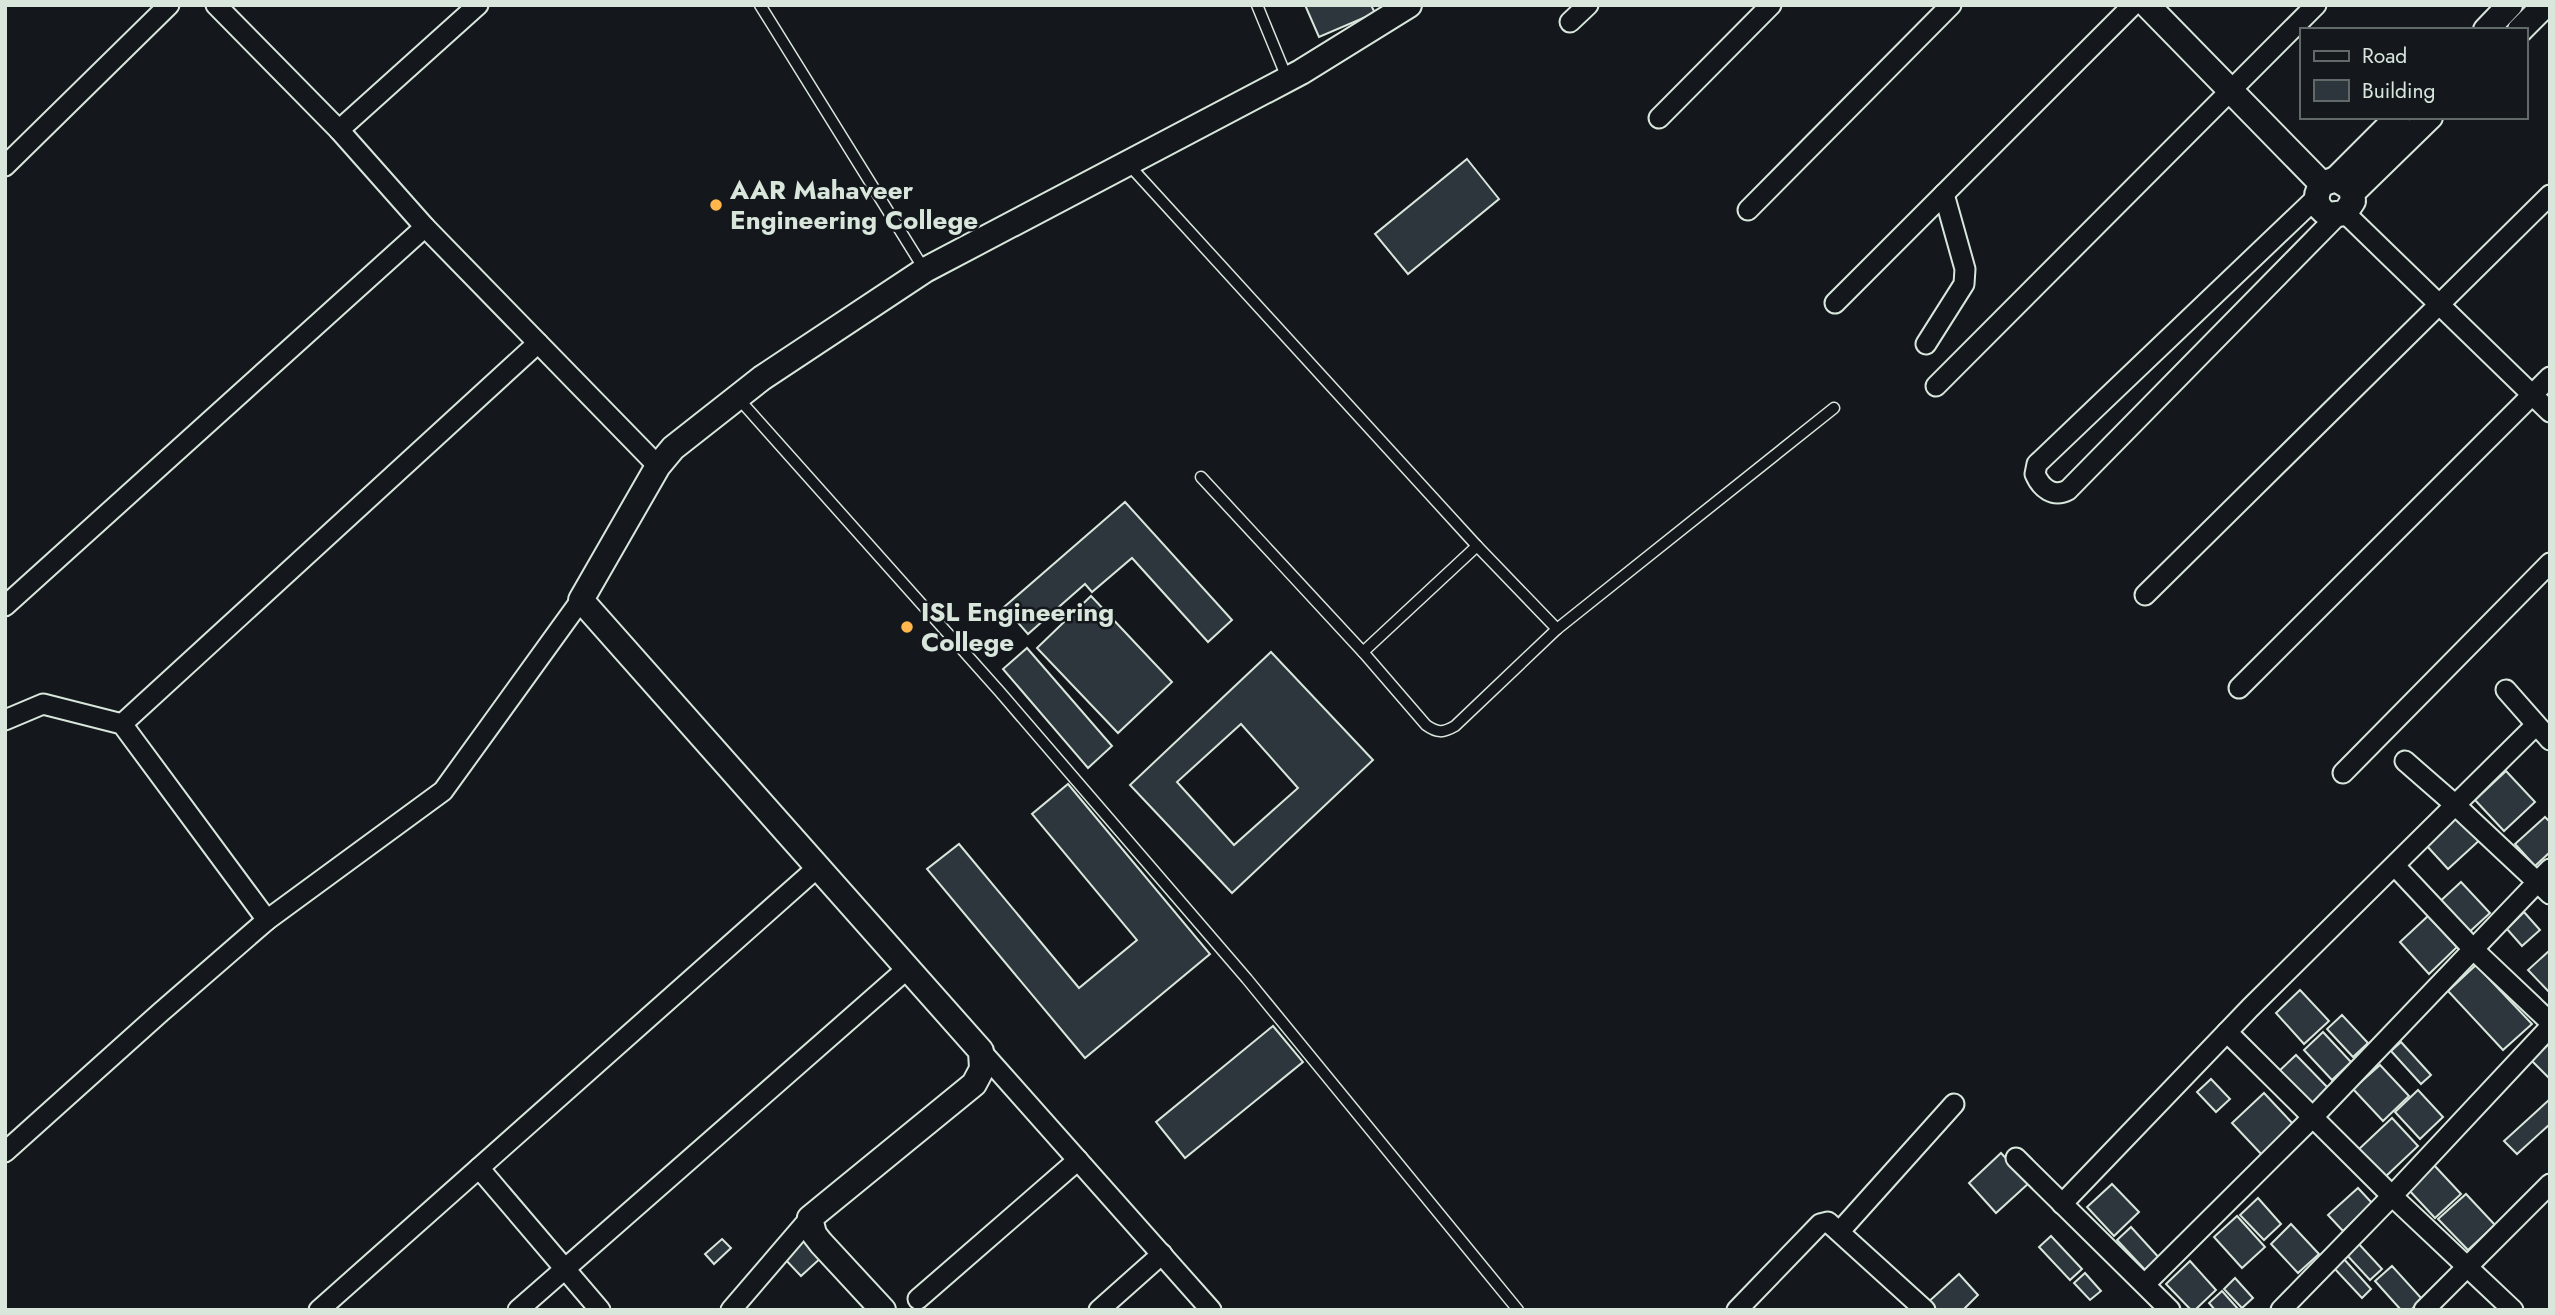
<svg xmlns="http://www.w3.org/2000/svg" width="2555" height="1315" font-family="Jost,sans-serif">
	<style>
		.building { fill: #2c363c; stroke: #d8e6dc; stroke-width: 2; fill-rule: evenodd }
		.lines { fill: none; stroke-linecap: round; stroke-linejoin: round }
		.service-casing { stroke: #d8e6dc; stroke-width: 13 }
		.minor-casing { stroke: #d8e6dc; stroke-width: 23 }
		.tertiary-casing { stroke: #d8e6dc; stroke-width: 28 }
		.service { stroke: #14181c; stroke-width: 10 }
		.minor { stroke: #14181c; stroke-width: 19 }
		.tertiary { stroke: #14181c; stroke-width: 24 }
		.poi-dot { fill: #ffb74d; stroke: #14181c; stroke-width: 2.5 }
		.labels { text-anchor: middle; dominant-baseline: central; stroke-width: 5; stroke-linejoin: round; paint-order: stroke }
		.poi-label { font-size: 26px; font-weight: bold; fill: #d8e6dc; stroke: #14181c; text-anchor: start }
	</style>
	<rect width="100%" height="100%" fill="#14181c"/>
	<g class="building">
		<polygon points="1305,5 1371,5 1375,13 1319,37"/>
		<polygon points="1467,159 1499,199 1408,274 1375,234"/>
		<polygon points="1125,502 1232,620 1208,642 1132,558 1092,592 1085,584 1028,634 1004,607"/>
		<polygon points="1091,596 1172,682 1118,733 1037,648"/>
		<polygon points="1027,648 1112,746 1088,768 1003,669"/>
		<path d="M1271,652L1373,760L1232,893L1130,785ZM1241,724L1298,788L1234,845L1177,782Z"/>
		<polygon points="2506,771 2535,802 2504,831 2475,800"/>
		<polygon points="1068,784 1210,954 1085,1058 927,869 959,844 1079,988 1137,940 1032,814"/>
		<polygon points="2460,814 2483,837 2448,869 2426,845"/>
		<polygon points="2545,817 2550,822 2550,852 2535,866 2515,844"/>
		<polygon points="2461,882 2490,913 2465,936 2436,905"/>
		<polygon points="2524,912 2540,930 2522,946 2507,929"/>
		<polygon points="2428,916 2457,947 2429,974 2400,942"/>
		<polygon points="2550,950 2550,993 2528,970"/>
		<polygon points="2476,965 2532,1024 2503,1050 2448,991"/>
		<polygon points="2300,990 2329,1021 2304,1044 2276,1013"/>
		<polygon points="2342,1015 2368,1043 2353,1057 2327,1029"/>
		<polygon points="1273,1026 1303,1062 1185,1158 1156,1122"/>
		<polygon points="2323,1032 2351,1062 2332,1080 2304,1050"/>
		<polygon points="2401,1042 2431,1075 2421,1084 2391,1051"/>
		<polygon points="2550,1043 2550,1079 2531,1060"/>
		<polygon points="2296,1055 2331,1091 2312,1108 2278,1072"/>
		<polygon points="2380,1065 2409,1096 2383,1121 2353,1089"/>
		<polygon points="2211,1079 2230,1099 2216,1112 2197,1092"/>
		<polygon points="2418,1090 2443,1117 2420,1139 2395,1112"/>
		<polygon points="2264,1093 2295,1126 2263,1156 2232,1123"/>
		<polygon points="2550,1099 2550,1124 2517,1154 2504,1141"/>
		<polygon points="2392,1118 2418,1146 2384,1178 2358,1150"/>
		<polygon points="2001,1153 2029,1183 1996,1213 1969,1183"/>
		<polygon points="2433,1164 2461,1194 2435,1218 2407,1188"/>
		<polygon points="2112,1184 2139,1212 2114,1236 2087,1207"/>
		<polygon points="2358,1188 2372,1203 2343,1231 2328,1215"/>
		<polygon points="2466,1194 2495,1225 2468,1250 2438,1219"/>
		<polygon points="2258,1198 2281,1224 2264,1240 2240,1215"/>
		<polygon points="2237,1216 2265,1247 2242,1268 2214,1237"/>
		<polygon points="2291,1224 2319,1254 2298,1273 2271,1244"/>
		<polygon points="2131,1227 2162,1261 2149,1274 2117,1240"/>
		<polygon points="804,1235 823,1256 801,1276 782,1256"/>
		<polygon points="2051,1236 2082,1269 2070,1280 2039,1247"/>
		<polygon points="722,1239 731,1248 714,1264 705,1254"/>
		<polygon points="2357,1242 2382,1269 2370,1280 2345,1253"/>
		<polygon points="2343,1258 2371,1289 2362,1298 2333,1267"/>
		<polygon points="2190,1261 2216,1290 2195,1310 2191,1310 2166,1284"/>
		<polygon points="2392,1266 2422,1299 2411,1310 2401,1310 2375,1281"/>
		<polygon points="2085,1273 2101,1291 2090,1300 2074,1283"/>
		<polygon points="1959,1274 1978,1295 1963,1310 1931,1310 1926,1304"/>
		<polygon points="2235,1278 2253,1298 2242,1308 2224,1289"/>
		<polygon points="2222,1291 2239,1310 2215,1310 2209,1303"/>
	</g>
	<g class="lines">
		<g class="service-casing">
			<g id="service">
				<polyline points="760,5 924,269"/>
				<polyline points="1257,5 1287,78"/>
				<path d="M1129,165L1477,546L1557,629L1455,726C1443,733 1437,733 1426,725L1363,652L1201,477"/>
				<polyline points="738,398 1000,692 1247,979 1518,1310"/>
				<polyline points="1557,629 1834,408"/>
				<polyline points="1363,652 1477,546"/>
			</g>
		</g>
		<g class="minor-casing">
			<g id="minor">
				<polyline points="216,5 339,130"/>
				<polyline points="478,5 339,130 425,227 658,466"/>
				<polyline points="1570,22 1588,5"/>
				<polyline points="1659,118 1771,5"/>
				<polyline points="5,166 169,5"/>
				<path d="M2316,198L2037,464L2035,474C2041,488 2053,498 2068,490L2337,216"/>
				<polyline points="1748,210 1951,5"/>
				<polyline points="2345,213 2550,412"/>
				<polyline points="1835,303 2133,5"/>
				<polyline points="1926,344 1964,284 1965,269 1944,194"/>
				<polyline points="1936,386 2316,5"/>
				<polyline points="2145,595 2550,195"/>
				<polyline points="5,606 425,227"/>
				<polyline points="2239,688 2550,377"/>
				<polyline points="2506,690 2550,740"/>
				<polyline points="5,720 43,704 122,724 267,920"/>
				<polyline points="122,724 538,343"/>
				<polyline points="2405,761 2452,802 2550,894"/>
				<polyline points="2343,773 2550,563"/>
				<polyline points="2395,866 2474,950 2550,1022"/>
				<polyline points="2227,1032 2392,1196 2513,1310"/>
				<polyline points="981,1051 1211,1310"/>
				<polyline points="5,1152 161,1012 267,920 443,791 581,600"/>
				<polyline points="2016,1158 2170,1310"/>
				<polyline points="479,1168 600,1310"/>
				<polyline points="2062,1204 2250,1008 2536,725"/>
				<polyline points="1840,1231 1954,1104"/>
				<polyline points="2145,1284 2312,1118 2550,869"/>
				<polyline points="918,1299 1078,1160"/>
				<polyline points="319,1310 818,867"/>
				<polyline points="518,1310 908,968"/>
				<polyline points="731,1310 810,1218"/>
				<polyline points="1099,1310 1162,1254"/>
				<polyline points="1737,1310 1820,1224 1828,1222 1925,1310"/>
				<polyline points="2281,1310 2392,1196 2550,1027"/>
				<polyline points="2424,1310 2550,1184"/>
			</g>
		</g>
		<g class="tertiary-casing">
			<g id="tertiary">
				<polyline points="2147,5 2322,184"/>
				<polyline points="2486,30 2510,5"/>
				<polyline points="2520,30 2545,5"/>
				<polyline points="2336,179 2398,117"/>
				<path d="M2352,193L2349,187L2336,179L2322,184C2313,197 2316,208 2329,215L2345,213L2353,201L2352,193L2430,117"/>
				<polyline points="883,1310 821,1243 814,1234 810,1218 974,1084 982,1069 981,1051 581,600 658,466 673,448 762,378 925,270 1301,72 1409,5"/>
			</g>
		</g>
		<use href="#service" class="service"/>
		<use href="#minor" class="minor"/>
		<use href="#tertiary" class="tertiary"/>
	</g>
	<g class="poi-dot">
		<circle cx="716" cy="205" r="7"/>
		<circle cx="907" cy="627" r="7"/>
	</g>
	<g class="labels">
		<g class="poi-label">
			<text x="730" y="190">AAR Mahaveer<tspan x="730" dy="30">Engineering College</tspan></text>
			<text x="921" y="612">ISL Engineering<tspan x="921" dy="30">College</tspan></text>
		</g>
	</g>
	<rect width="2555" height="1315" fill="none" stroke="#d8e6dc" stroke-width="14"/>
	<rect x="2300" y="28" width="228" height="91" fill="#14181c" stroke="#626a69" stroke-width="2"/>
	<rect x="2314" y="51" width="35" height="10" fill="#14181c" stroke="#626a69" stroke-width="2"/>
	<text x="2362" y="63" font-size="21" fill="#d8e6dc">Road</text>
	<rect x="2314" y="80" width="35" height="21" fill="#2c363c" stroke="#626a69" stroke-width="2"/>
	<text x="2362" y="98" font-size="21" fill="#d8e6dc">Building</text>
</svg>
